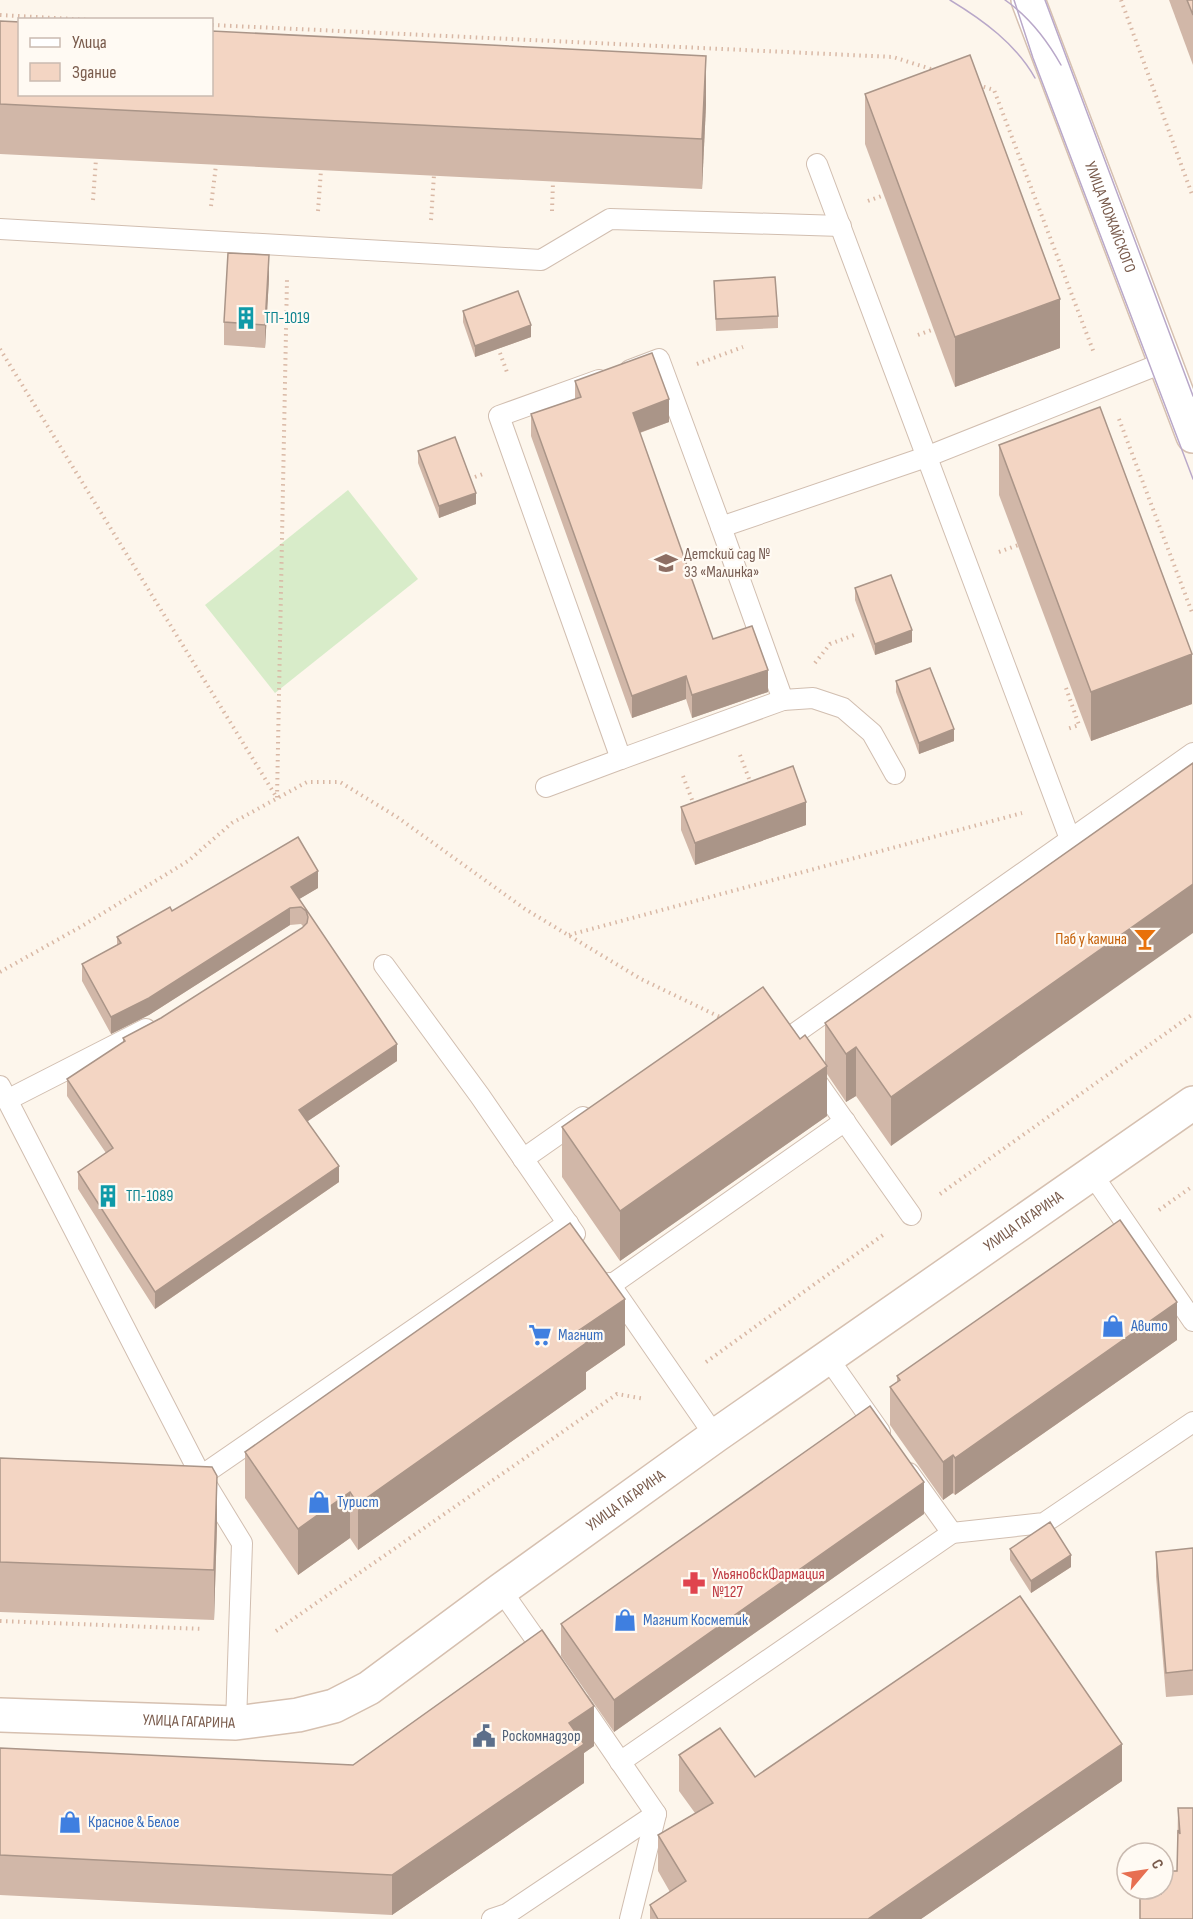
<svg xmlns="http://www.w3.org/2000/svg" width="1193" height="1919" font-family="'Sofia Sans Condensed',sans-serif">
	<style>
		.grass { fill: #d8ecc9 }
		.lines { fill: none; stroke-linecap: round; stroke-linejoin: round }
		.lane-casing { stroke: #d1beb0; stroke-width: 22 }
		.secondary-casing { stroke: #d6c0b0; stroke-width: 36 }
		.path { stroke: #d9b8a5; stroke-width: 4; stroke-dasharray: 1.5 4.5; stroke-linecap: butt }
		.lane { stroke: #fff; stroke-width: 20 }
		.secondary { stroke: #fff; stroke-width: 33 }
		.tram { stroke: #b9a8c9; stroke-width: 1.5 }
		.wall { fill: #d1b7a8 }
		.shaded-wall { fill: #aa9588 }
		.building { fill: #f3d5c3; stroke: #aa9588; stroke-width: 1.5 }
		.labels { text-anchor: middle; dominant-baseline: central; stroke-width: 4.5; stroke-linejoin: round; paint-order: stroke }
		.street-label { font-size: 16px; fill: #7a5c4d; stroke: #fffaf3 }
		.culture-label { font-size: 16px; fill: #0d838f; stroke: #fffaf3; text-anchor: start }
		.education-label { font-size: 16px; fill: #785e54; stroke: #fffaf3; text-anchor: start }
		.food-label { font-size: 16px; fill: #c56008; stroke: #fffaf3; text-anchor: end }
		.shop-label { font-size: 16px; fill: #366cbe; stroke: #fffaf3; text-anchor: start }
		.health-label { font-size: 16px; fill: #be3a42; stroke: #fffaf3; text-anchor: start }
		.service-label { font-size: 16px; fill: #4e5e75; stroke: #fffaf3; text-anchor: start }
	</style>
	<rect width="100%" height="100%" fill="#fdf6ec"/>
	<polygon class="grass" points="348,490 418,579 275,693 205,605"/>
	<g class="lines">
		<g class="lane-casing">
			<g id="lane">
				<polyline points="817,164 1070,839"/>
				<polyline points="0,229 541,260 610,219 841,226"/>
				<polyline points="630,370 659,359 721,527 926,457 1165,362"/>
				<polyline points="599,380 499,416 621,759 783,700 721,527"/>
				<polyline points="783,700 813,698 843,708 872,733 895,774"/>
				<polyline points="546,787 621,759"/>
				<polyline points="384,965 480,1096 575,1234"/>
				<polyline points="787,1039 1193,753"/>
				<polyline points="812,1075 911,1215"/>
				<polyline points="0,1086 201,1476 242,1543 236,1723"/>
				<polyline points="7,1100 146,1029"/>
				<polyline points="523,1159 583,1117"/>
				<polyline points="1092,1174 1193,1321"/>
				<polyline points="609,1283 715,1436"/>
				<polyline points="611,1285 845,1121"/>
				<polyline points="828,1358 880,1432"/>
				<polyline points="909,1473 952,1533"/>
				<polyline points="190,1475 201,1476 568,1223"/>
				<polyline points="501,1590 548,1657"/>
				<polyline points="620,1762 952,1533 1044,1523 1193,1422"/>
				<polyline points="492,1919 507,1914 656,1814 580,1703"/>
				<polyline points="630,1919 656,1814"/>
			</g>
		</g>
		<g class="secondary-casing">
			<g id="secondary">
				<path id="s1" d="M1028,0L1193,436"/>
				<path id="s2" d="M0,1715L236,1723L298,1715L334,1706L369,1688L501,1590L715,1436L1193,1103"/>
			</g>
		</g>
		<g class="path">
			<polyline points="1121,0 1193,197"/>
			<polyline points="0,15 91,20"/>
			<polyline points="212,25 893,57 934,70"/>
			<polyline points="978,85 994,90 1094,353"/>
			<polyline points="93,200 96,159"/>
			<polyline points="868,201 884,195"/>
			<polyline points="211,206 216,165"/>
			<polyline points="318,211 321,170"/>
			<polyline points="552,211 553,182"/>
			<polyline points="431,220 434,175"/>
			<polyline points="918,335 934,329"/>
			<polyline points="0,349 277,798 287,279"/>
			<polyline points="500,353 508,375"/>
			<polyline points="697,364 743,347"/>
			<polyline points="1119,419 1193,615"/>
			<polyline points="475,477 483,474"/>
			<polyline points="999,552 1018,545"/>
			<polyline points="815,663 830,644 857,634"/>
			<polyline points="1066,688 1079,725 1067,729"/>
			<polyline points="740,755 751,784"/>
			<polyline points="683,776 694,805"/>
			<polyline points="569,935 1022,813"/>
			<polyline points="0,972 82,926 188,861 232,823 307,782 340,782 397,817 525,909 641,979 724,1019"/>
			<polyline points="940,1194 1193,1014"/>
			<polyline points="1159,1210 1193,1186"/>
			<polyline points="706,1362 883,1235"/>
			<polyline points="0,1621 203,1629"/>
			<polyline points="276,1631 617,1394 645,1399"/>
		</g>
		<use href="#lane" class="lane"/>
		<use href="#secondary" class="secondary"/>
		<g class="tram">
			<path d="M950,0C983,20 1016,44 1035,78"/>
			<path d="M1005,0C1028,16 1047,40 1061,65"/>
			<polyline points="1014,0 1033,58 1193,479"/>
			<polyline points="1045,0 1193,396"/>
		</g>
	</g>
	<g class="wall">
		<polygon points="1169,0 1193,0 1193,65"/>
		<polygon points="0,21 706,105 702,189 0,154"/>
		<polygon points="865,94 1060,348 955,387 865,144"/>
		<polygon points="269,278 265,348 224,345 224,322"/>
		<polygon points="714,281 778,316 778,328 716,331"/>
		<polygon points="463,311 531,337 475,357 463,322"/>
		<polygon points="575,381 669,422 640,433 713,639 768,692 692,718 686,699 632,718 531,436 531,414 575,399"/>
		<polygon points="999,445 1192,704 1091,741 999,495"/>
		<polygon points="418,451 476,504 439,518 418,463"/>
		<polygon points="855,588 912,642 875,655 855,600"/>
		<polygon points="896,681 954,741 919,754 896,692"/>
		<polygon points="1193,763 891,1146 856,1096 846,1102 827,1074 827,1116 620,1261 562,1177 562,1127 800,1039 825,1063 825,1023"/>
		<polygon points="681,807 806,825 695,865 681,830"/>
		<polygon points="318,888 299,899 397,1061 308,1121 339,1182 155,1309 78,1189 78,1172 106,1153 67,1096 67,1079 123,1042 123,1038 161,1018 304,927 301,924 290,925 149,1015 111,1034 82,981 82,964 117,945 117,937 172,911"/>
		<polygon points="1177,1340 955,1495 953,1493 943,1500 890,1425 890,1387 897,1382 897,1376"/>
		<polygon points="625,1345 586,1372 586,1389 358,1550 350,1538 298,1575 245,1498 245,1452"/>
		<polygon points="0,1458 217,1525 214,1620 0,1612"/>
		<polygon points="924,1514 614,1732 561,1656 561,1624"/>
		<polygon points="1193,1548 1193,1695 1166,1697 1156,1576 1156,1552"/>
		<polygon points="1010,1549 1071,1567 1031,1593 1010,1560"/>
		<polygon points="594,1746 584,1753 584,1783 392,1915 0,1895 0,1748 353,1765"/>
		<polygon points="679,1755 755,1777 1122,1781 921,1919 650,1919 650,1905 670,1892 658,1871 658,1835 695,1813 679,1791"/>
		<polygon points="1178,1808 1193,1919 1161,1894 1177,1871"/>
	</g>
	<g class="shaded-wall">
		<polygon points="706,56 706,105 702,189 702,139"/>
		<polygon points="269,255 269,278 265,348 265,325"/>
		<polygon points="1060,299 1060,348 955,387 955,337"/>
		<polygon points="531,325 531,337 475,357 475,346"/>
		<polygon points="669,399 669,422 633,435 633,413"/>
		<polygon points="476,493 476,504 439,518 439,506"/>
		<polygon points="912,630 912,642 875,655 875,644"/>
		<polygon points="1192,654 1192,704 1091,741 1091,692"/>
		<polygon points="768,670 768,692 692,718 692,695"/>
		<polygon points="686,676 686,699 632,718 632,696"/>
		<polygon points="954,729 954,741 919,754 919,743"/>
		<polygon points="806,802 806,825 695,865 695,843"/>
		<polygon points="318,871 318,888 291,904 291,887"/>
		<polygon points="1193,884 1193,933 891,1146 891,1097"/>
		<polygon points="290,908 290,925 149,1015 111,1034 111,1017"/>
		<polygon points="397,1044 397,1061 299,1127 299,1110"/>
		<polygon points="856,1047 856,1096 846,1102 846,1054"/>
		<polygon points="827,1066 827,1116 620,1261 620,1211"/>
		<polygon points="339,1166 339,1182 155,1309 155,1292"/>
		<polygon points="625,1299 625,1345 586,1372 586,1389 358,1550 358,1504 578,1331"/>
		<polygon points="1177,1302 1177,1340 955,1495 955,1458"/>
		<polygon points="953,1455 953,1493 943,1500 943,1462"/>
		<polygon points="217,1476 217,1525 214,1620 214,1570"/>
		<polygon points="924,1482 924,1514 614,1732 614,1700"/>
		<polygon points="350,1492 350,1538 298,1575 298,1529"/>
		<polygon points="1071,1555 1071,1567 1031,1593 1031,1581"/>
		<polygon points="594,1706 594,1746 584,1753 584,1783 392,1915 392,1875 569,1723"/>
		<polygon points="1122,1744 1122,1781 921,1919 868,1919"/>
	</g>
	<g class="building">
		<polygon points="1187,0 1193,0 1193,15"/>
		<polygon points="0,21 20,22 20,94 212,94 212,31 706,56 702,139 0,104"/>
		<polygon points="970,55 1060,299 955,337 865,94"/>
		<polygon points="228,253 269,255 265,325 224,322"/>
		<polygon points="775,277 778,316 716,319 714,281"/>
		<polygon points="518,291 531,325 475,346 463,311"/>
		<polygon points="652,353 669,399 633,413 713,639 752,626 768,670 692,695 686,676 632,696 531,414 581,397 575,381"/>
		<polygon points="1100,407 1192,654 1091,692 999,445"/>
		<polygon points="455,437 476,493 439,506 418,451"/>
		<polygon points="891,575 912,630 875,644 855,588"/>
		<polygon points="930,668 954,729 919,743 896,681"/>
		<polygon points="1193,763 1193,884 891,1097 856,1047 846,1054 825,1023"/>
		<polygon points="793,766 806,802 695,843 681,807"/>
		<polygon points="298,837 318,871 291,887 397,1044 299,1110 339,1166 155,1292 78,1172 113,1148 67,1079 125,1041 123,1038 161,1018 302,928 307,923 308,917 306,911 301,907 290,908 149,998 111,1017 82,964 121,943 117,937 170,907 172,911"/>
		<polygon points="763,987 800,1039 805,1035 827,1066 620,1211 562,1127"/>
		<polygon points="1120,1220 1177,1302 955,1458 953,1455 943,1462 890,1387 900,1380 897,1376"/>
		<polygon points="570,1223 625,1299 578,1331 586,1343 358,1504 350,1492 298,1529 245,1452"/>
		<polygon points="870,1406 924,1482 614,1700 561,1624"/>
		<polygon points="0,1458 212,1467 217,1476 214,1570 0,1562"/>
		<polygon points="1050,1522 1071,1555 1031,1581 1010,1549"/>
		<polygon points="1193,1548 1193,1670 1166,1673 1156,1552"/>
		<polygon points="1020,1596 1122,1744 868,1919 658,1919 650,1905 686,1881 658,1835 713,1803 679,1755 720,1728 755,1777"/>
		<polygon points="542,1630 594,1706 569,1723 584,1744 392,1875 0,1855 0,1748 353,1765"/>
		<polygon points="1178,1808 1193,1808 1193,1919 1140,1919 1140,1893 1161,1894 1161,1889 1163,1889 1163,1871 1177,1871 1178,1830 1180,1834"/>
	</g>
	<defs>
		<g id="building-bare" transform="scale(1.8)"><path d="M-4-6H4V6H1V3H-1V6H-4ZM-2.5-4.3h1.7v1.8h-1.7ZM.8-4.3h1.7v1.8H.8ZM-2.5-1h1.7V.8h-1.7ZM.8-1h1.7V.8H.8Z" fill="#0f9aa8" stroke="#fffaf3" stroke-width="2.5" paint-order="stroke"/></g>
		<g id="school-bare" transform="scale(1.8)"><path d="M0-5L7-2L0 1L-7-2ZM-4 1L0 2.5L4 1V4Q0 6-4 4Z" fill="#8d6e63" stroke="#fffaf3" stroke-width="2.5" paint-order="stroke"/></g>
		<g id="bar-bare" transform="scale(1.8)"><path d="M-6-5H6L.8 .8V4.5H3.5V6h-7V4.5H-.8V.8Z" fill="#e8710a" stroke="#fffaf3" stroke-width="2.5" paint-order="stroke"/></g>
		<g id="shop-bare" transform="scale(1.8)"><path d="M-5-2.5h2.3a2.7 3.5 0 0 1 5.4 0H5L5.5 6h-11ZM-1.5-2.5h3a1.5 2.3 0 0 0-3 0Z" fill="#3f7fe0" stroke="#fffaf3" stroke-width="2.5" paint-order="stroke"/></g>
		<g id="supermarket-bare" transform="scale(1.8)"><path d="M-6-5.5h2.5l.6 2H6L4.5 2H-2.5L-4.4-4H-6ZM-1.5 3.2a1.3 1.3 0 1 0 .1 0ZM3 3.2a1.3 1.3 0 1 0 .1 0Z" fill="#3f7fe0" stroke="#fffaf3" stroke-width="2.5" paint-order="stroke"/></g>
		<g id="pharmacy-bare" transform="scale(1.8)"><path d="M-2-6h4v4h4v4h-4v4h-4v-4h-4v-4h4Z" fill="#e0444e" stroke="#fffaf3" stroke-width="2.5" paint-order="stroke"/></g>
		<g id="civic-bare" transform="scale(1.8)"><path d="M-.6-6.5H3V-4.5H.6V-3L4-1V1h2V6H-6V1h2V-1L-.6-3ZM-1.2 2.5V6h2.4V2.5Z" fill="#5c6f8a" stroke="#fffaf3" stroke-width="2.5" paint-order="stroke"/></g>
	</defs>
	<g fill-rule="evenodd">
		<use href="#building-bare" x="246" y="318"/>
		<use href="#school-bare" x="666" y="563"/>
		<use href="#bar-bare" x="1145" y="939"/>
		<use href="#building-bare" x="108" y="1196"/>
		<use href="#shop-bare" x="1113" y="1326"/>
		<use href="#supermarket-bare" x="540" y="1335"/>
		<use href="#shop-bare" x="319" y="1502"/>
		<use href="#pharmacy-bare" x="694" y="1583"/>
		<use href="#shop-bare" x="625" y="1620"/>
		<use href="#civic-bare" x="484" y="1736"/>
		<use href="#shop-bare" x="70" y="1822"/>
	</g>
	<g class="labels">
		<g class="street-label">
			<text stroke="none"><textPath href="#s1" startOffset="232">УЛИЦА МОЖАЙСКОГО</textPath></text>
			<text stroke="none"><textPath href="#s2" startOffset="1179">УЛИЦА ГАГАРИНА</textPath></text>
			<text stroke="none"><textPath href="#s2" startOffset="693">УЛИЦА ГАГАРИНА</textPath></text>
			<text stroke="none"><textPath href="#s2" startOffset="189">УЛИЦА ГАГАРИНА</textPath></text>
		</g>
		<g class="culture-label">
			<text x="264" y="318">ТП-1019</text>
			<text x="126" y="1196">ТП-1089</text>
		</g>
		<g class="education-label">
			<text x="684" y="554">Детский сад №<tspan x="684" dy="18">33 «Малинка»</tspan></text>
		</g>
		<g class="food-label">
			<text x="1127" y="939">Паб у камина</text>
		</g>
		<g class="shop-label">
			<text x="1131" y="1326">Авито</text>
			<text x="558" y="1335">Магнит</text>
			<text x="337" y="1502">Турист</text>
			<text x="643" y="1620">Магнит Косметик</text>
			<text x="88" y="1822">Красное &amp; Белое</text>
		</g>
		<g class="health-label">
			<text x="712" y="1574">УльяновскФармация<tspan x="712" dy="18">№127</tspan></text>
		</g>
		<g class="service-label">
			<text x="502" y="1736">Роскомнадзор</text>
		</g>
	</g>
	<rect x="18" y="18" width="195" height="78" fill="#fffaf3" stroke="#cabbb1" stroke-width="1.5"/>
	<rect x="30" y="38" width="30" height="9" fill="#ffffff" stroke="#cabbb1" stroke-width="1.5"/>
	<text x="72" y="48" font-size="18" fill="#7a5c4d">Улица</text>
	<rect x="30" y="63" width="30" height="18" fill="#f3d5c3" stroke="#cabbb1" stroke-width="1.5"/>
	<text x="72" y="78" font-size="18" fill="#7a5c4d">Здание</text>
	<g transform="translate(1145 1871) rotate(61)"><circle r="28" fill="#fffaf3" stroke="#cabbb1" stroke-width="1.5"/>
	<path d="M0-4.5L10 22L0 15L-10 22Z" fill="#e76f51"/>
	<text y="-9" font-size="16" font-weight="bold" text-anchor="middle" fill="#7a5c4d">С</text>
	</g>
</svg>
